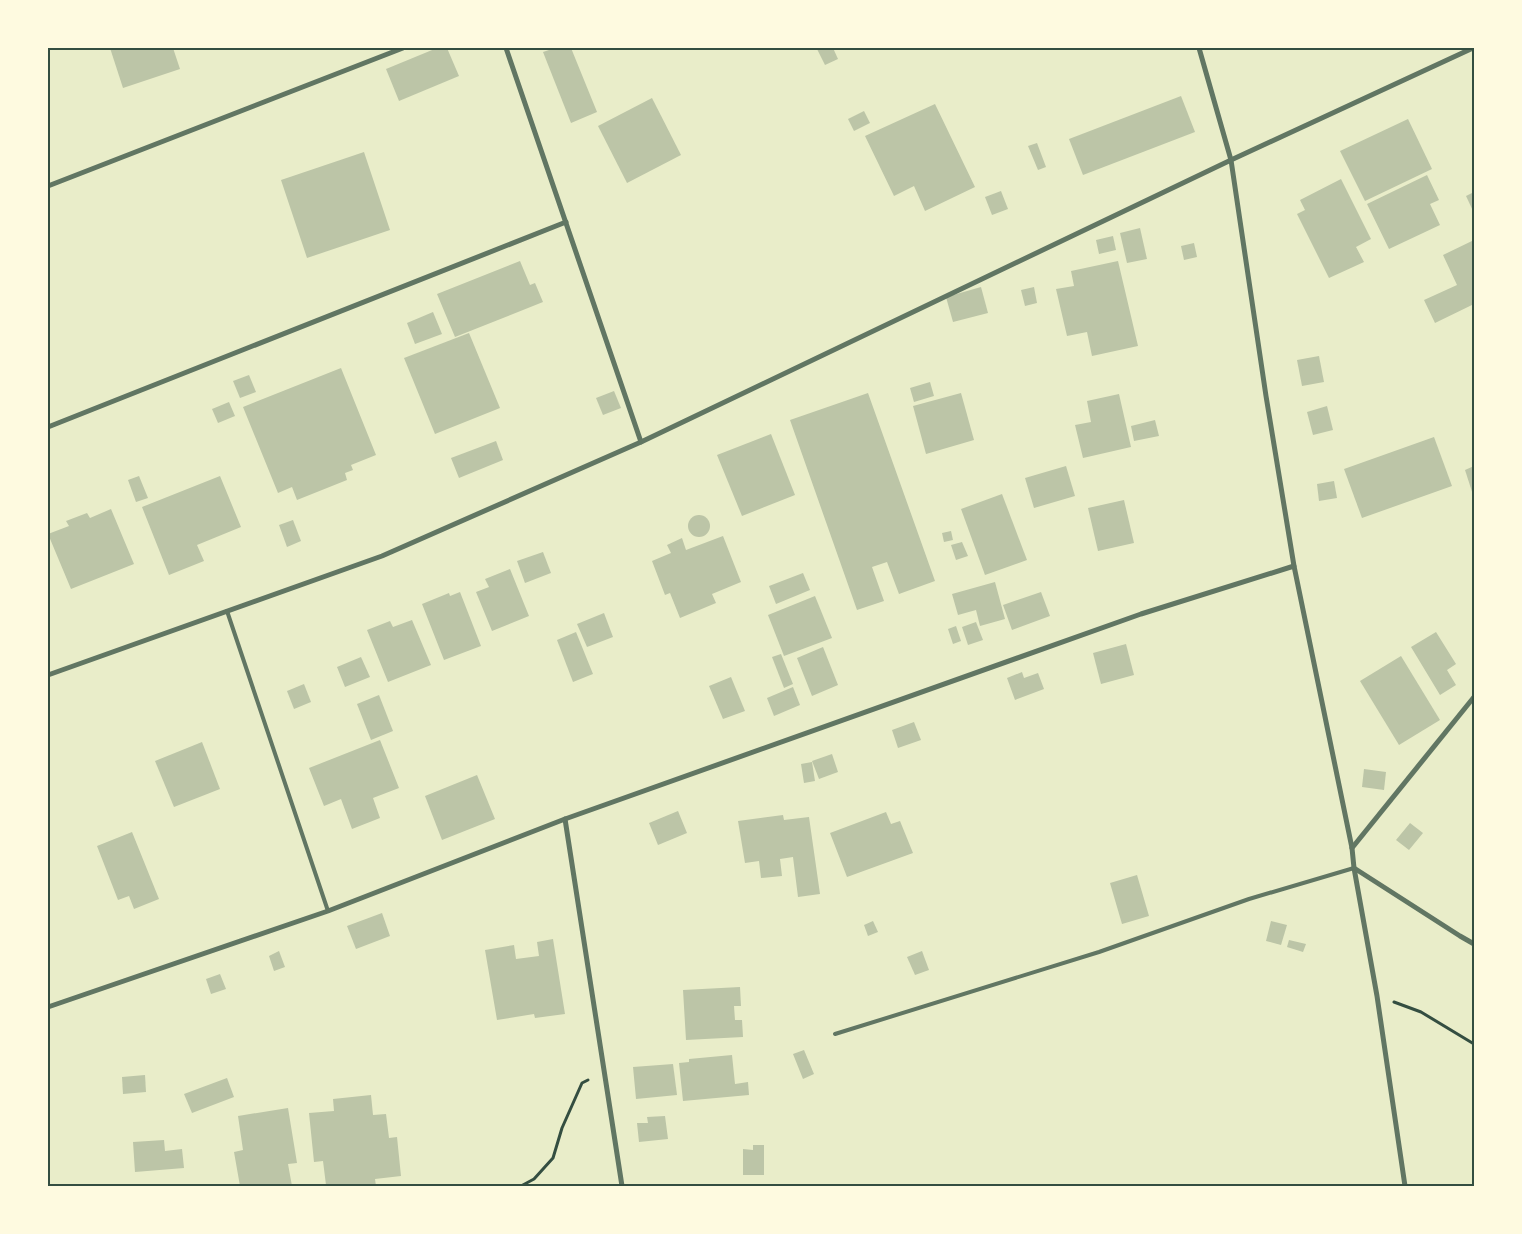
<svg xmlns="http://www.w3.org/2000/svg" width="1522" height="1234" font-family="'Sofia Sans Condensed',sans-serif">
	<style>
		.building { fill: #bcc5a7 }
		.lines { fill: none; stroke-linecap: round; stroke-linejoin: round }
		.path { stroke: #344e41; stroke-width: 3 }
		.service { stroke: #617663; stroke-width: 4 }
		.minor { stroke: #617663; stroke-width: 5 }
		.neatline { fill: none; stroke: #344e41; stroke-width: 2 }
	</style>
	<rect width="100%" height="100%" fill="#e9edc9"/>
	<g class="building">
		<polygon points="110,48 173,48 180,69 123,88"/>
		<polygon points="437,48 447,48 459,76 399,101 386,69"/>
		<polygon points="555,48 571,48 597,112 571,123 543,52"/>
		<polygon points="821,48 833,48 838,59 825,65 817,49"/>
		<polygon points="1181,96 1195,132 1083,175 1069,139"/>
		<polygon points="652,98 681,155 627,183 598,126"/>
		<polygon points="935,104 975,187 925,211 914,186 894,196 865,136"/>
		<polygon points="864,111 870,123 854,131 848,119"/>
		<polygon points="1408,119 1432,169 1365,201 1340,151"/>
		<polygon points="1037,143 1046,167 1038,170 1028,146"/>
		<polygon points="364,152 390,230 307,258 281,180"/>
		<polygon points="1427,175 1439,200 1430,204 1440,225 1389,249 1367,204"/>
		<polygon points="1341,179 1371,239 1356,247 1364,262 1329,278 1297,214 1305,210 1300,200"/>
		<polygon points="1001,191 1008,209 992,215 985,197"/>
		<polygon points="1474,192 1474,213 1466,196"/>
		<polygon points="1140,228 1147,259 1127,263 1120,233"/>
		<polygon points="1113,236 1116,250 1099,254 1096,240"/>
		<polygon points="1474,240 1474,304 1435,323 1424,300 1457,285 1443,255"/>
		<polygon points="1194,243 1197,257 1184,260 1181,246"/>
		<polygon points="520,261 530,285 535,283 543,302 455,337 437,294"/>
		<polygon points="1118,261 1138,346 1092,356 1087,332 1067,336 1056,289 1074,286 1071,271"/>
		<polygon points="981,287 988,313 953,322 946,297"/>
		<polygon points="1034,287 1037,303 1025,306 1021,290"/>
		<polygon points="433,312 442,334 415,344 407,323"/>
		<polygon points="469,333 500,408 435,434 404,358"/>
		<polygon points="1319,356 1324,382 1302,386 1297,360"/>
		<polygon points="341,368 376,455 351,465 353,470 345,473 347,480 297,500 292,487 278,493 243,407"/>
		<polygon points="249,375 256,392 240,398 233,381"/>
		<polygon points="930,382 934,396 914,402 910,388"/>
		<polygon points="614,391 621,408 603,415 596,398"/>
		<polygon points="868,393 935,581 899,594 887,562 872,567 884,601 857,610 790,420"/>
		<polygon points="961,393 974,440 926,454 913,406"/>
		<polygon points="1119,394 1131,447 1083,458 1075,425 1091,422 1087,401"/>
		<polygon points="229,402 235,416 218,423 212,409"/>
		<polygon points="1327,406 1333,430 1313,435 1307,412"/>
		<polygon points="1155,420 1159,436 1134,441 1131,426"/>
		<polygon points="771,434 795,495 742,516 717,455"/>
		<polygon points="1434,437 1452,486 1362,518 1344,469"/>
		<polygon points="496,441 503,460 459,478 451,458"/>
		<polygon points="1066,466 1075,496 1034,508 1025,478"/>
		<polygon points="1474,466 1474,498 1465,470"/>
		<polygon points="139,476 148,498 136,502 128,480"/>
		<polygon points="220,476 241,527 197,545 204,561 169,575 142,507"/>
		<polygon points="1334,481 1337,498 1319,501 1317,484"/>
		<polygon points="1002,494 1027,560 985,575 961,509"/>
		<polygon points="1124,500 1134,543 1098,551 1088,508"/>
		<polygon points="111,509 134,564 71,589 48,534 69,526 66,521 87,513 90,518"/>
		<circle cx="699" cy="526" r="11"/>
		<polygon points="293,520 301,541 287,547 279,525"/>
		<polygon points="951,531 953,540 944,542 942,533"/>
		<polygon points="723,536 741,582 712,594 716,603 680,618 670,593 665,595 652,561 671,553 667,545 682,538 686,550"/>
		<polygon points="962,542 968,556 956,560 951,545"/>
		<polygon points="543,552 551,573 525,583 517,561"/>
		<polygon points="510,569 529,616 492,631 476,592 489,587 485,579"/>
		<polygon points="803,573 810,590 776,604 769,586"/>
		<polygon points="995,582 1005,619 980,626 976,610 958,615 952,594"/>
		<polygon points="460,592 481,646 444,660 422,604 449,593 450,596"/>
		<polygon points="1041,592 1050,616 1012,630 1003,605"/>
		<polygon points="815,596 832,638 784,656 768,615"/>
		<polygon points="604,613 613,637 587,647 577,624"/>
		<polygon points="412,620 431,665 388,682 367,630 390,621 393,627"/>
		<polygon points="976,622 983,640 968,645 962,627"/>
		<polygon points="956,626 961,641 953,644 948,629"/>
		<polygon points="576,632 593,674 573,682 557,640"/>
		<polygon points="1436,632 1456,664 1447,670 1456,685 1440,695 1411,647"/>
		<polygon points="1126,644 1134,675 1101,684 1093,653"/>
		<polygon points="823,647 838,685 812,696 797,658"/>
		<polygon points="781,654 793,684 784,688 772,657"/>
		<polygon points="1401,656 1440,720 1399,745 1360,681"/>
		<polygon points="361,657 370,677 345,687 337,667"/>
		<polygon points="1022,672 1024,678 1038,673 1044,689 1015,700 1007,678"/>
		<polygon points="731,677 745,711 723,719 709,686"/>
		<polygon points="304,684 311,702 294,709 287,691"/>
		<polygon points="793,687 800,705 774,716 767,698"/>
		<polygon points="379,695 393,731 371,740 357,704"/>
		<polygon points="914,722 921,740 898,748 892,730"/>
		<polygon points="380,740 399,788 373,798 380,818 352,829 341,799 324,806 309,768"/>
		<polygon points="202,742 220,789 174,807 155,761"/>
		<polygon points="832,754 838,772 819,779 812,761"/>
		<polygon points="812,762 815,781 804,783 801,764"/>
		<polygon points="1364,769 1386,772 1384,790 1362,787"/>
		<polygon points="477,775 495,819 442,840 425,796"/>
		<polygon points="678,811 687,833 658,845 649,823"/>
		<polygon points="886,812 891,824 900,821 913,853 847,877 830,833"/>
		<polygon points="783,815 784,820 809,817 820,894 798,897 793,857 780,859 782,876 761,878 759,861 745,863 738,821"/>
		<polygon points="1410,823 1423,833 1409,850 1396,840"/>
		<polygon points="132,832 159,899 134,909 129,896 118,900 97,846"/>
		<polygon points="1137,875 1149,916 1122,924 1110,883"/>
		<polygon points="382,913 390,936 356,949 347,926"/>
		<polygon points="873,921 878,932 868,936 864,925"/>
		<polygon points="1271,921 1287,925 1281,945 1266,941"/>
		<polygon points="553,939 565,1014 535,1018 534,1014 497,1020 485,950 514,945 516,959 539,956 537,942"/>
		<polygon points="1289,940 1306,944 1303,952 1287,947"/>
		<polygon points="279,951 285,967 274,971 269,956"/>
		<polygon points="922,951 929,970 915,975 907,957"/>
		<polygon points="220,974 226,989 211,994 206,979"/>
		<polygon points="740,987 741,1006 734,1006 735,1020 742,1020 743,1037 686,1040 683,990"/>
		<polygon points="804,1050 814,1074 803,1079 793,1054"/>
		<polygon points="732,1055 735,1084 748,1082 749,1095 683,1101 679,1063 689,1062 689,1059"/>
		<polygon points="673,1064 677,1095 636,1099 633,1067"/>
		<polygon points="145,1075 146,1092 123,1094 122,1077"/>
		<polygon points="227,1078 234,1097 192,1113 184,1094"/>
		<polygon points="371,1095 373,1115 386,1114 389,1138 397,1137 401,1176 375,1179 376,1186 321,1186 326,1185 323,1161 314,1162 309,1113 334,1111 333,1099"/>
		<polygon points="288,1108 297,1163 288,1164 292,1186 240,1186 234,1152 243,1150 238,1116"/>
		<polygon points="665,1116 668,1139 639,1142 637,1123 648,1123 647,1117"/>
		<polygon points="164,1140 165,1151 182,1149 184,1168 135,1172 133,1142"/>
		<polygon points="753,1145 764,1145 764,1175 743,1175 743,1149 753,1150"/>
	</g>
	<g class="lines">
		<g class="path">
			<polyline points="1394,1002 1421,1012 1474,1044"/>
			<polyline points="521,1186 534,1179 553,1158 562,1128 582,1083 588,1080"/>
		</g>
		<g class="service">
			<polyline points="227,611 328,911"/>
			<polyline points="835,1034 1099,952 1249,899 1354,868"/>
		</g>
		<g class="minor">
			<polyline points="506,48 641,442"/>
			<polyline points="1199,48 1231,160 1266,396 1294,566 1352,848 1354,868 1377,996 1405,1186"/>
			<polyline points="48,186 403,48"/>
			<polyline points="48,427 566,222"/>
			<polyline points="48,675 382,556 641,442 1231,160 1473,48"/>
			<polyline points="565,819 622,1186"/>
			<polyline points="1352,848 1474,697"/>
			<polyline points="1354,868 1460,936 1474,944"/>
			<polyline points="48,1007 328,911 565,819 1141,614 1294,566"/>
		</g>
	</g>
	<rect width="1522" height="1234" fill="none" stroke="#fefae0" stroke-width="98"/>
	<rect x="49" y="49" width="1424" height="1136" class="neatline"/>
</svg>
